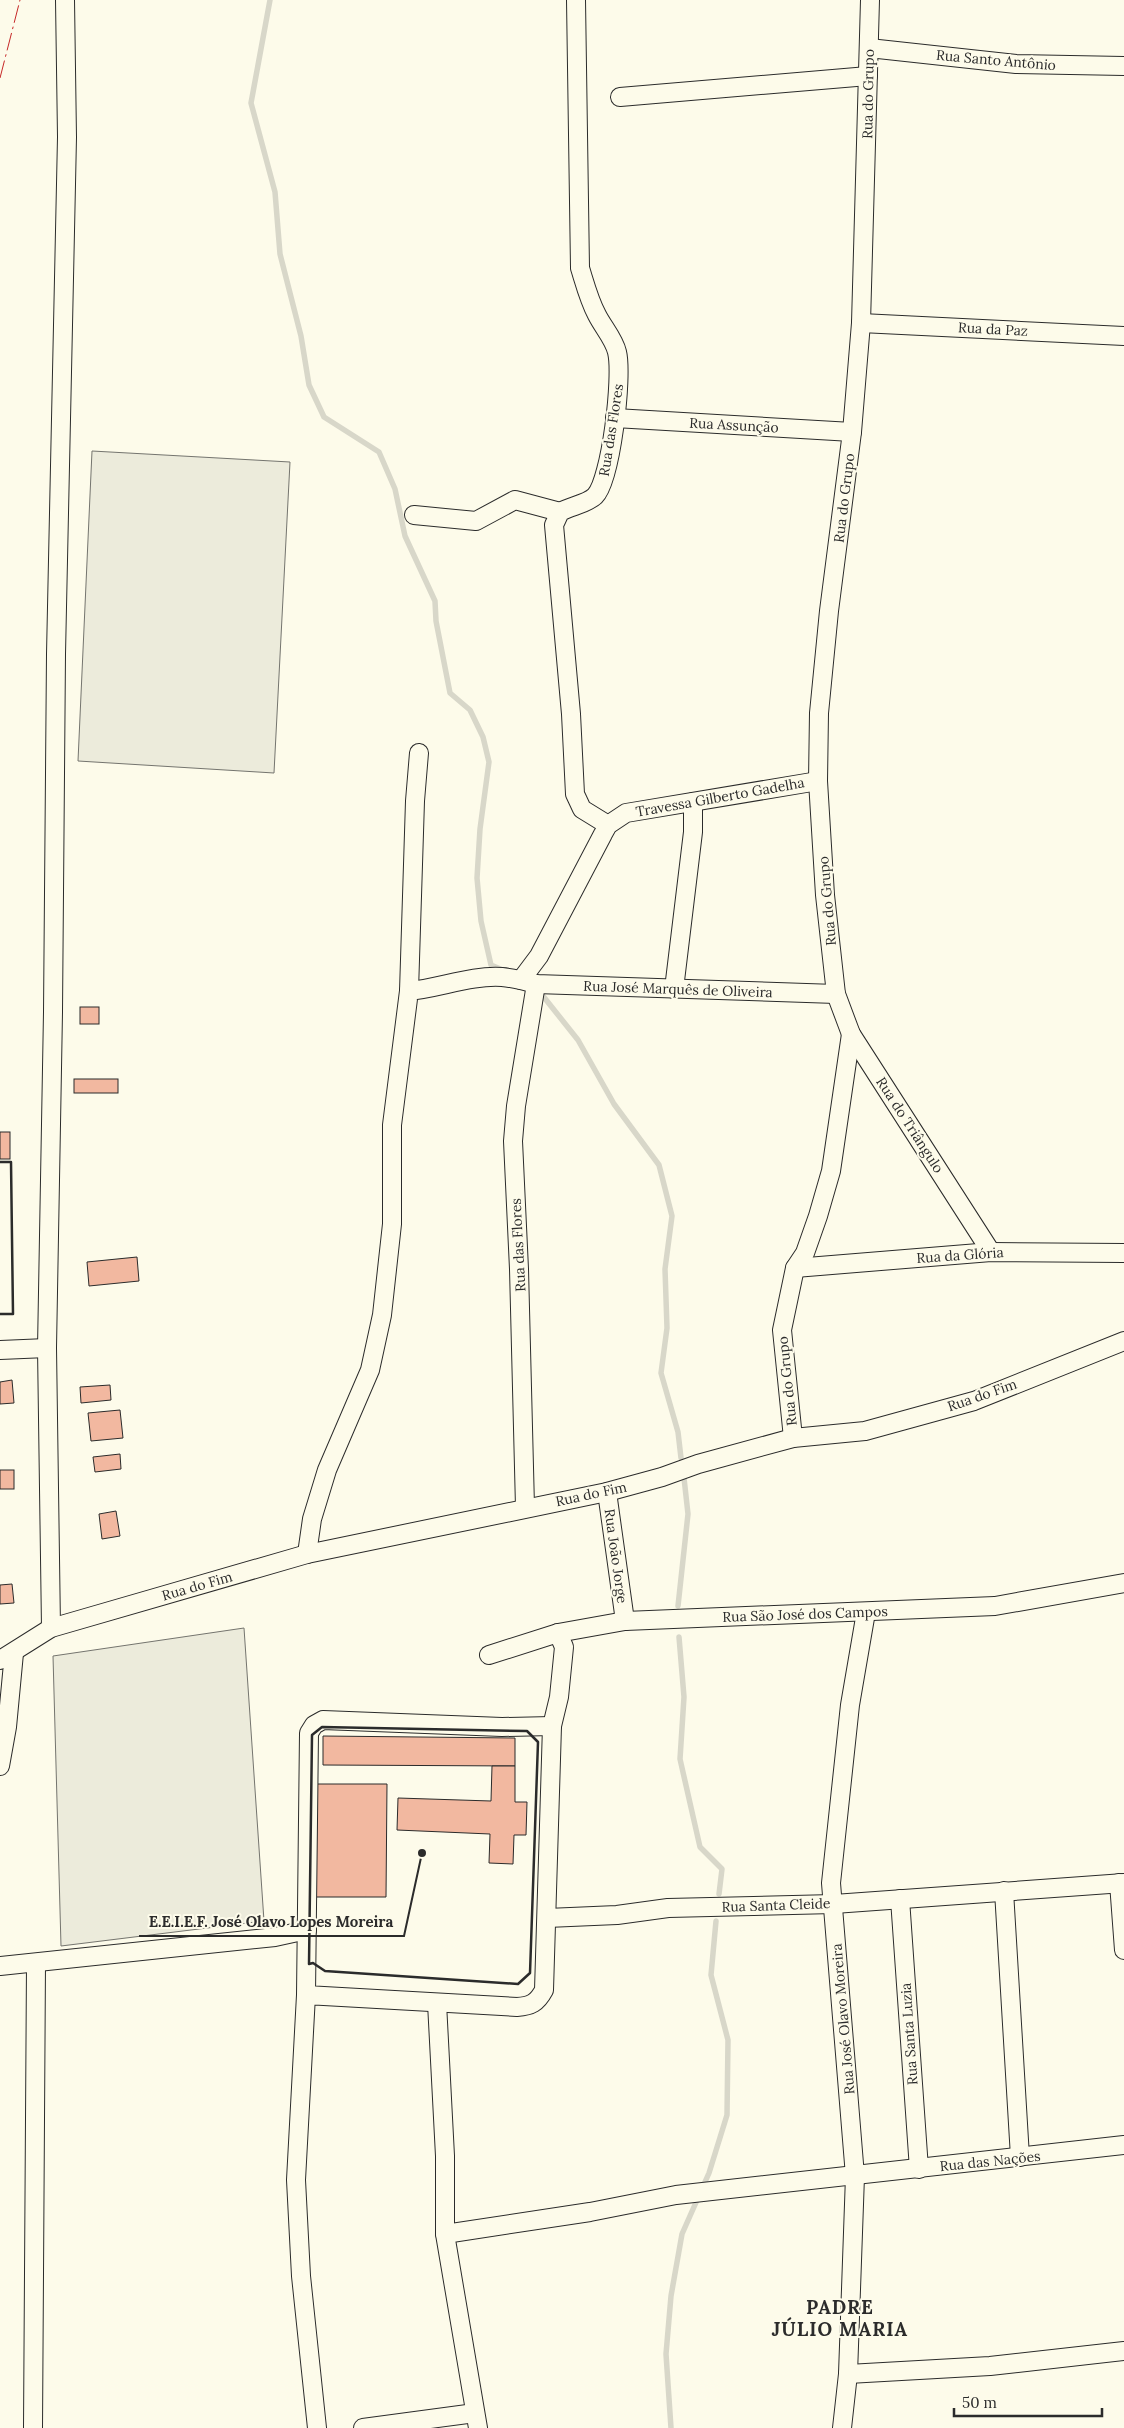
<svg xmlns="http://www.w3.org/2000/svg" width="1124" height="2428" font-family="Lora,serif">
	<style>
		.green { fill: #ecebdb; stroke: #74746e }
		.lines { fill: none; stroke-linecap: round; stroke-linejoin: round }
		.stream { stroke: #d8d7c9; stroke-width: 5.5 }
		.building { fill: #f2b8a0; stroke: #2b2b2b }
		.street-casing { stroke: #2b2b2b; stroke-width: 20 }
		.street { stroke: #fdfbea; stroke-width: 18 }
		.wall { stroke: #2b2b2b; stroke-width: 2.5 }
		.power { stroke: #c62828; stroke-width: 1; stroke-dasharray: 18 4 2.5 4; stroke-linecap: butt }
		.labels { text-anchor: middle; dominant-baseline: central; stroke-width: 4; stroke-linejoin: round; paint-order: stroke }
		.street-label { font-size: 14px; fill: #2b2b2b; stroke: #fdfbea }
		.district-label { font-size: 19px; font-weight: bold; letter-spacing: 1px; fill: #2b2b2b; stroke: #fdfbea }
		.leader { fill: none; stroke: #2b2b2b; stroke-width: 2 }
		.callout-dot { fill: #2b2b2b; stroke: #fdfbea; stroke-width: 2 }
		.callout-label { font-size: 15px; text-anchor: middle; font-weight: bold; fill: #2b2b2b; stroke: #fdfbea; stroke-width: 4; stroke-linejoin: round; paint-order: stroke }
	</style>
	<rect width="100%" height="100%" fill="#fdfbea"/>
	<g class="green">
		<polygon points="92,451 290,462 274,773 78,761"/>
		<polygon points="244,1628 264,1921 61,1946 53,1656"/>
	</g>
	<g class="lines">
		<g class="stream">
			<polyline points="270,0 251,103 275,192 280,254 301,336 309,385 324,417 379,452 395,489 405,536 435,601 436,621 450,693 470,710 483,737 489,762 480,829 477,878 481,921 491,965 505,971"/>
			<polyline points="543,996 578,1040 614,1104 659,1165 672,1216 665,1269 667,1328 661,1373 678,1432 681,1458"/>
			<polyline points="678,1606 688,1514 684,1478"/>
			<polyline points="679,1637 684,1697 680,1759 700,1847 722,1869 719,1894"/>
			<polyline points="671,2428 666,2354 671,2296 682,2234 709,2173 727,2115 728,2040 711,1975 716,1921"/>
		</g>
	</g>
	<g class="building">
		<rect x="80" y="1007" width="19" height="17"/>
		<rect x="74" y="1079" width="44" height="14"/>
		<rect x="0" y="1132" width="10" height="27"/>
		<polygon points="137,1257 139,1281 89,1286 87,1262"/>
		<polygon points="12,1380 14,1403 0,1404 0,1382"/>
		<polygon points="110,1385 111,1400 81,1403 80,1387"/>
		<polygon points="120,1410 123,1438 91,1441 88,1413"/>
		<polygon points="120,1454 121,1469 95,1472 93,1457"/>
		<rect x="0" y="1470" width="14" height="19"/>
		<polygon points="116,1511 120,1536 102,1539 99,1514"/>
		<polygon points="12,1584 14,1603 0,1604 0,1585"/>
		<polygon points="323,1736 515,1738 515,1766 323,1765"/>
		<polygon points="492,1766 515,1766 515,1802 527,1802 526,1835 514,1835 513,1864 489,1863 490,1834 397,1830 398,1798 491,1801"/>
		<polygon points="313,1784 387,1784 386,1897 312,1897"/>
	</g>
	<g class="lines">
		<g class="street-casing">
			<g id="street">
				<path d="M576,0L580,268C585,284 589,300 597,315C603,327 614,339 617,352C623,376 611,480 595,496C587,504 570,506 560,512L554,525L571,714L575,794L582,809L608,825"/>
				<polyline points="870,0 861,323 852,432 829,611 819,713 818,781 825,895 836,994 851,1034 991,1252"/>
				<polyline points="869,48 1016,64 1124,66"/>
				<polyline points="620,97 868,76"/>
				<polyline points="861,323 1124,336"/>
				<polyline points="615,418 852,432"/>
				<polyline points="414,515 476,521 515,500 560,512"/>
				<polyline points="521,980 539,956 603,834 608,825 626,813 818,781"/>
				<polyline points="674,989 693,832 693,802"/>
				<polyline points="409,991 415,801 419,753"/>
				<polyline points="795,1268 991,1252 1124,1253"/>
				<polyline points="0,1350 47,1348"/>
				<polyline points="793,1438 782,1330 795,1268 805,1253 818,1216 831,1171 851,1034"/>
				<polyline points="607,1492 625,1621"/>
				<polyline points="525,1507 519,1269 513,1141 516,1106 536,984"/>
				<path d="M307,1554L312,1519L327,1470L370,1370L382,1315L392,1224V1125L409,991C440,988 471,975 502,977C513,978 525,981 536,984L836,994"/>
				<polyline points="51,1628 47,1348 53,1012 56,654 67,137 65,0"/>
				<polyline points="489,1655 558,1633 625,1621 995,1606 1124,1583"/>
				<polyline points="0,1660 51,1628 307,1554 607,1492 662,1477 698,1464 793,1438 865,1431 974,1401 1124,1341"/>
				<polyline points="552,1726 559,1697 564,1647 558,1633"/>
				<polyline points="0,1766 7,1727 14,1653"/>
				<polyline points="1119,1883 1124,1950"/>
				<polyline points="1004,1891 1020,2157"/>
				<polyline points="900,1899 919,2169"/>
				<polyline points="547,1918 617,1915 668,1908 834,1904 1124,1883"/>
				<polyline points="0,1966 275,1937 307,1930"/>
				<path d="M306,1995L517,2007C531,2006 537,2003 544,1990L552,1726L502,1727L323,1720L314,1725L309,1733L306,1995L296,2180L301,2276L317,2428"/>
				<polyline points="437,2003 445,2156 445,2234 478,2428"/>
				<polyline points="445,2234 590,2212 676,2195 1124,2145"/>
				<polyline points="848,2374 990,2366 1124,2351"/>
				<polyline points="33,2428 36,1964"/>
				<polyline points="363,2428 475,2413"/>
				<polyline points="842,2428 848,2374 855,2176 831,1883 850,1705 866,1612"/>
			</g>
		</g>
		<use href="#street" class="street"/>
		<g class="wall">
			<polyline points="0,1162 11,1162 13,1314 0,1314"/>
			<polygon points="322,1727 527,1731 538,1742 530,1973 518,1984 325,1971 313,1963 309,1964 312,1735"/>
		</g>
		<polyline class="power" points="0,78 20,0"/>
	</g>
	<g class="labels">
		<g class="street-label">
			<text transform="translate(996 60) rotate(5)">Rua Santo Antônio</text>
			<text transform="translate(868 94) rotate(-89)">Rua do Grupo</text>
			<text transform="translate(993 329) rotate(3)">Rua da Paz</text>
			<text transform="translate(734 425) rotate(3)">Rua Assunção</text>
			<text transform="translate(611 430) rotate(-81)">Rua das Flores</text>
			<text transform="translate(844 498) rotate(-83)">Rua do Grupo</text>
			<text transform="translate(720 797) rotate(-10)">Travessa Gilberto Gadelha</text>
			<text transform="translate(827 901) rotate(-95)">Rua do Grupo</text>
			<text transform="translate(678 989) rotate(2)">Rua José Marquês de Oliveira</text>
			<text transform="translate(910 1125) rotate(57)">Rua do Triângulo</text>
			<text transform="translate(518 1245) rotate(-93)">Rua das Flores</text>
			<text transform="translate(960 1255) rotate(-4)">Rua da Glória</text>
			<text transform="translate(787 1381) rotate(-96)">Rua do Grupo</text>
			<text transform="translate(982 1395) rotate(-19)">Rua do Fim</text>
			<text transform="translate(591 1494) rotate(-12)">Rua do Fim</text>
			<text transform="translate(616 1556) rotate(82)">Rua João Jorge</text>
			<text transform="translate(197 1586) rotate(-16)">Rua do Fim</text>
			<text transform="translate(805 1614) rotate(-2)">Rua São José dos Campos</text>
			<text transform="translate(776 1905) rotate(-2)">Rua Santa Cleide</text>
			<text transform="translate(843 2019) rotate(-95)">Rua José Olavo Moreira</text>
			<text transform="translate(909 2034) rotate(-94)">Rua Santa Luzia</text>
			<text transform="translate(990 2161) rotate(-6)">Rua das Nações</text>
		</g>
		<g class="district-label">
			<text x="840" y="2307">PADRE<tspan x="840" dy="22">JÚLIO MARIA</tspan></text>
		</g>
	</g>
	<path class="leader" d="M422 1853L404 1936H139"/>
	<circle class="callout-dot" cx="422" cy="1853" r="5"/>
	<g class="callout-label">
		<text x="271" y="1927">E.E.I.E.F. José Olavo Lopes Moreira</text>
	</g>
	<path d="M954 2408v8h148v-8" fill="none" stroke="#2b2b2b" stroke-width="2.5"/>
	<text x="962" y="2408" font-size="15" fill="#2b2b2b" stroke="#fdfbea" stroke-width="4" paint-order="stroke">50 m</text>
</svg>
